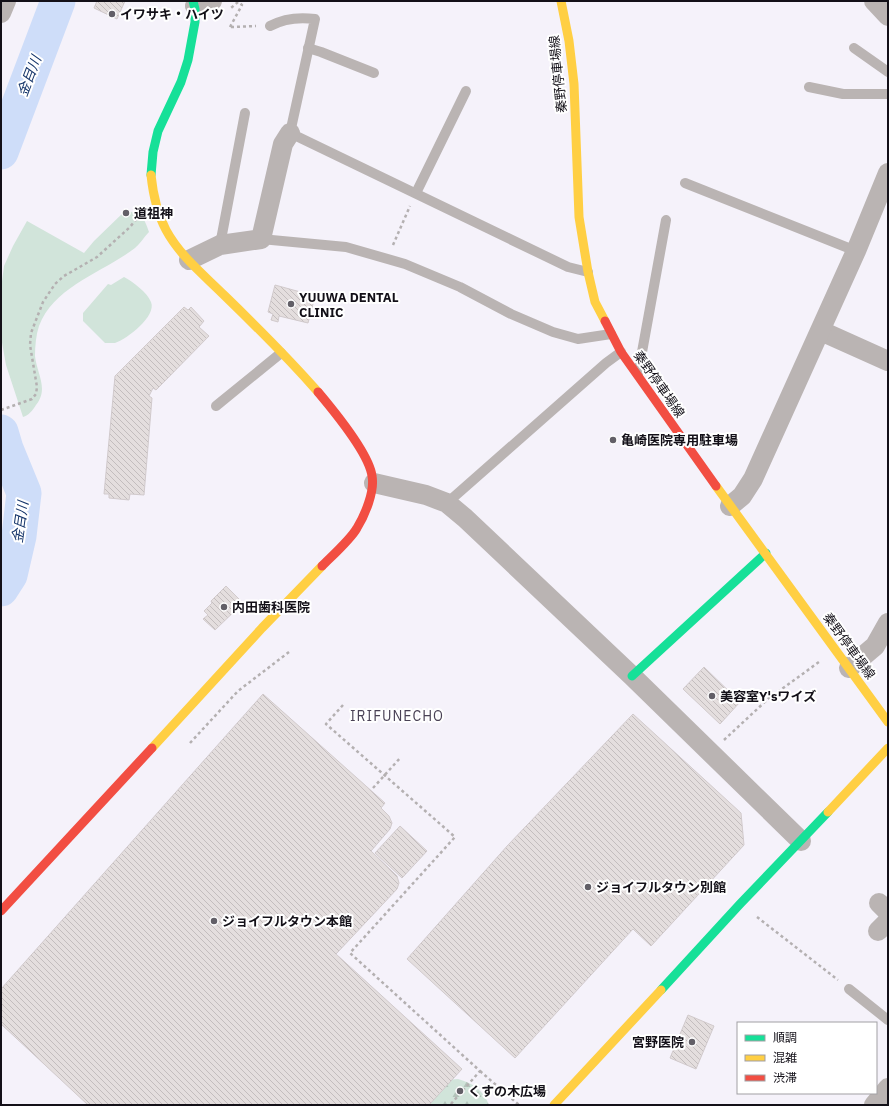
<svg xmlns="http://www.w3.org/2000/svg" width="889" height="1106" font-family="'IBM Plex Sans','Noto Sans JP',sans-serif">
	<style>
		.green { fill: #d1e4da }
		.forest { fill: url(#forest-firs) }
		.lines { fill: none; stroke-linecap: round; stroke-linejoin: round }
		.river { stroke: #ceddf9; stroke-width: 35 }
		.building { fill: url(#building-back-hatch); stroke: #d1cacc }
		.path { stroke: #b4b0b1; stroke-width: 2.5; stroke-dasharray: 3 3; stroke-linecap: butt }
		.lane { stroke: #bab4b3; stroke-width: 10 }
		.street { stroke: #bab4b3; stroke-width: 20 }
		.fast { stroke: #16e098; stroke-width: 9 }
		.slow { stroke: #ffcf43; stroke-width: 9 }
		.jam { stroke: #f24e42; stroke-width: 9 }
		.poi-dot { fill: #625f67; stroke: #fff; stroke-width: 1.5 }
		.labels { text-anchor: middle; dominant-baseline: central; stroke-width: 4; stroke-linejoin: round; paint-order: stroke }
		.poi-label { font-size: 13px; font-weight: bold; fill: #131018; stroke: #fff; text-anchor: start }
		.street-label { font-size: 13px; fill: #131018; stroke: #fff }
		.water-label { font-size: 14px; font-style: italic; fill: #15356a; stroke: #fff }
		.neighbourhood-label { font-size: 14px; letter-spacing: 1px; fill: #494155; stroke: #fff }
	</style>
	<defs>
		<pattern id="forest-firs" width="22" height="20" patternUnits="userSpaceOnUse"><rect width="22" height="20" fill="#d1e4da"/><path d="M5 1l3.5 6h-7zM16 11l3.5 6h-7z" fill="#b3c3ba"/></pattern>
		<pattern id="building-back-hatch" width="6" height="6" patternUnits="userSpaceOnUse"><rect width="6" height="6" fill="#e4dede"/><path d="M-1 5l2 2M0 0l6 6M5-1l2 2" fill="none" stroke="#c3bdbe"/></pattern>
	</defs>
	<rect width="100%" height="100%" fill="#f5f2fa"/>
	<g class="green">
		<path d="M125,211C142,213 144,217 149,232C144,237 140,244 135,248C104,272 54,286 39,326C36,335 35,346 35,356C37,374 49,389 36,405C32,411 29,415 23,417L6,365L1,337V289L4,266L13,246L27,221L84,253L94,241Z"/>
		<path d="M124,277C133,282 147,292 151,302C157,316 127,339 115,343C112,343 108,343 105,343L83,321V313L108,284L111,285Z"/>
	</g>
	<path class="forest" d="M458,1079C473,1083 483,1090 489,1105H419L446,1080Z"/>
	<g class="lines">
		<g class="river">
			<polyline points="1,152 58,1"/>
			<polyline points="1,432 6,449 24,493 19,536 10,575 1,589"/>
		</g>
	</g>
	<g class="building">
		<polygon points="97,1 125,1 117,19 94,8"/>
		<polygon points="275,285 315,296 308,323 279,316 278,322 271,320 273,314 268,312"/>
		<polygon points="184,307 188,310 191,307 204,321 199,327 209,336 156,390 153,388 149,396 152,398 144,495 130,494 129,500 109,498 109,494 104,494 115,376"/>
		<polygon points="226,586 243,603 215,630 203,619 208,615 204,611 212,603 211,601"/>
		<polygon points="704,667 740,702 720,724 683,689"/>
		<polygon points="263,694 385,803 381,808 389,816 392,823 390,829 371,851 397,876 399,883 397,889 336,954 462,1069 429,1105 88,1105 1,1024 1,989"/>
		<polygon points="633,714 741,813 744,845 651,946 633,929 515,1058 407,959 508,845"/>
		<polygon points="400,826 427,851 402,878 375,853"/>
		<polygon points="688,1015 714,1026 696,1069 670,1058"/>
	</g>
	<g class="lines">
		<g class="path">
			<polyline points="230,27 242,5 238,2 231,8"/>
			<polyline points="231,27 256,26"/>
			<polyline points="393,245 410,206"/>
			<polyline points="1,410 32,399 36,394 37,387 30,345 31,333 43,302 55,284 64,276 97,257 130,227 138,217"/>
			<polyline points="343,705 326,724 455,837 350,953 480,1071 450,1105"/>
			<polyline points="724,740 768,699 819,662"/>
			<polyline points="190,743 238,691 289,652"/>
			<polyline points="373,788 401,757"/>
			<polyline points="757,917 838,980"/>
			<polyline points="480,1071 519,1105"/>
		</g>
		<g class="lane">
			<path d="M270,26C283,19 300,17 315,19L290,133L568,267L588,272"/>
			<polyline points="308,48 321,52 374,73"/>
			<polyline points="854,48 888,72"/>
			<polyline points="809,87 843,94 888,94"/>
			<polyline points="685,183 856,251"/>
			<polyline points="416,193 466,91"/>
			<polyline points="261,239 346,247 405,264 460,287 511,314 553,332 578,339 611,334"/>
			<polyline points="220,245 245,113"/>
			<polyline points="638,374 666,220"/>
			<polyline points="216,406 281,353"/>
			<polyline points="447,503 606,363 621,352"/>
			<polyline points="849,989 888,1020"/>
		</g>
		<g class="street">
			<polyline points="874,1 888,16"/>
			<polyline points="195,6 212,1"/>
			<polyline points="1,13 6,1"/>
			<polyline points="189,260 220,245 261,239 283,144 290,133"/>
			<polyline points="821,331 888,361"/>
			<polyline points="374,483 426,495 447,503 465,518 632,676 801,841"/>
			<polyline points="730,506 742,496 753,479 856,251 888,173"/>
			<polyline points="849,668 875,646 888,623"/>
			<polyline points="879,903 888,912"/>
			<polyline points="878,931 888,921"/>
			<polyline points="874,1105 888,1088"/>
		</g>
		<g class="fast">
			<polyline points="151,175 153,152 158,131 181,82 188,60 195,22 195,9 193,1"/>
			<polyline points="632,676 766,553"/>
			<polyline points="661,990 740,904 828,812"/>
		</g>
		<g class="slow">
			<polyline points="561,1 569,41 574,84 579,217 588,272 595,302 605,321"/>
			<path d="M151,175C153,194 157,213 166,230C180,256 204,275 225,296C257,327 289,359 318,392"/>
			<polyline points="716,486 888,722"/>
			<polyline points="152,748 262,628 322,566"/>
			<polyline points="828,812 888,748"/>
			<polyline points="554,1105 661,990"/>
		</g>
		<g class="jam">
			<polyline points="605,321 621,352 716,486"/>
			<path d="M318,392C334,411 369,453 372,476C375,491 365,515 357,528C351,539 332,556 322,566"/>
			<polyline points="1,911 152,748"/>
		</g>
	</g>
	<g class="poi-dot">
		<circle cx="112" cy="14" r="4"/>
		<circle cx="126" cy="213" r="4"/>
		<circle cx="291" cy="304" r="4"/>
		<circle cx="613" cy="440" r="4"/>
		<circle cx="224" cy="607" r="4"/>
		<circle cx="712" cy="696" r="4"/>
		<circle cx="588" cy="887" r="4"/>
		<circle cx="214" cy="921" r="4"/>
		<circle cx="692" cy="1042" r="4"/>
		<circle cx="460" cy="1091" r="4"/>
	</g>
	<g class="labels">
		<g class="poi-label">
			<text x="120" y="14">イワサキ・ハイツ</text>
			<text x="134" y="213">道祖神</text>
			<text x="299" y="297">YUUWA DENTAL<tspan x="299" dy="15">CLINIC</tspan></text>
			<text x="621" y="440">亀崎医院専用駐車場</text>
			<text x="232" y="607">内田歯科医院</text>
			<text x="720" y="696">美容室Y'sワイズ</text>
			<text x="596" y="887">ジョイフルタウン別館</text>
			<text x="222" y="921">ジョイフルタウン本館</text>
			<text x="684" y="1042" text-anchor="end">宮野医院</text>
			<text x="468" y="1091">くすの木広場</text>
		</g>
		<g class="street-label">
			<text transform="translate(558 74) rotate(-96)">秦野停車場線</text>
			<text transform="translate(659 384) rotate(55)">秦野停車場線</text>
			<text transform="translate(849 646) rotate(54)">秦野停車場線</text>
		</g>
		<g class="water-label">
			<text transform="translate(29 76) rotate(-69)">金目川</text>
			<text transform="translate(20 522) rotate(-82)">金目川</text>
		</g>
		<g class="neighbourhood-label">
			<text x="397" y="716">IRIFUNECHO</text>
		</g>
	</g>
	<rect width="889" height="1106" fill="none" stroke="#131018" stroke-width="4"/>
	<rect x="737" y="1022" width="140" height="72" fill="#ffffff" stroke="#a19fa3"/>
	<rect x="745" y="1035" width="20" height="6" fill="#16e098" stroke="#a19fa3"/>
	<text x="773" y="1042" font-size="12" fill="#131018">順調</text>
	<rect x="745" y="1055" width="20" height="6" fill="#ffcf43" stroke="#a19fa3"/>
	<text x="773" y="1062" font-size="12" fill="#131018">混雑</text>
	<rect x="745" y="1075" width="20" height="6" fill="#f24e42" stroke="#a19fa3"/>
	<text x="773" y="1082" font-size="12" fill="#131018">渋滞</text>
</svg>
